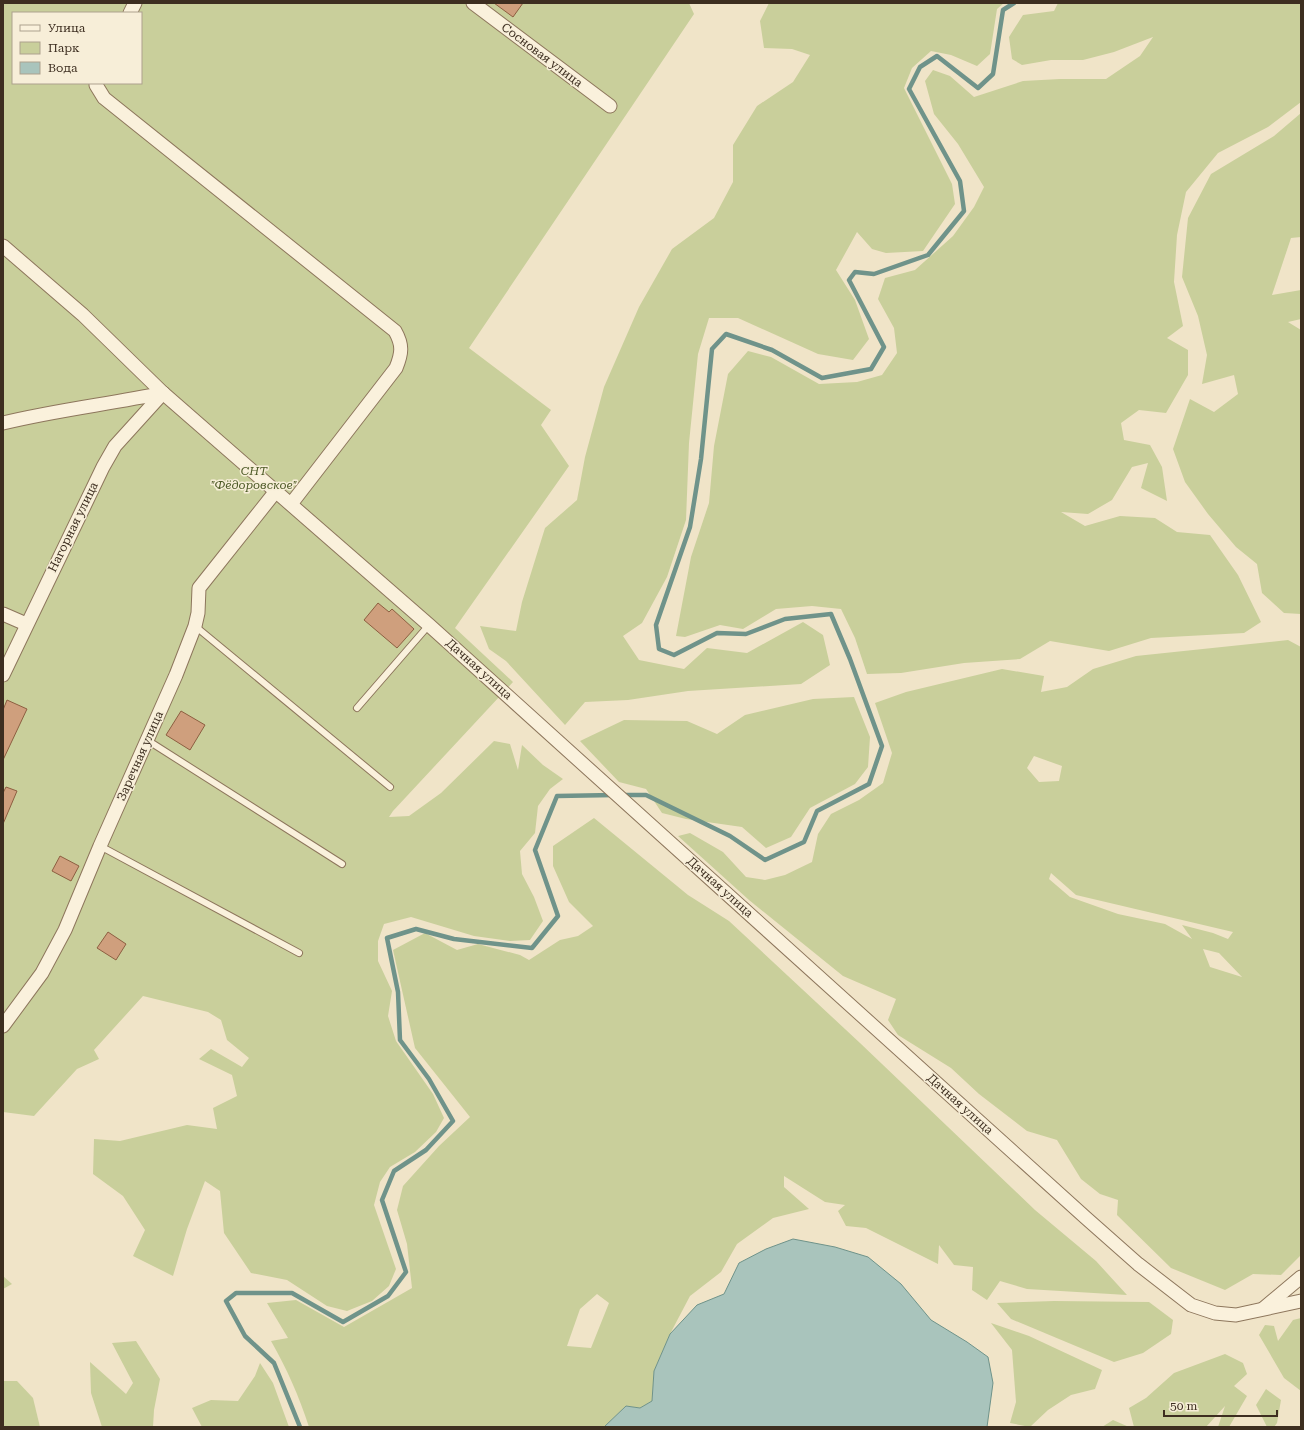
<svg xmlns="http://www.w3.org/2000/svg" width="1304" height="1430" font-family="'Roboto Serif',serif">
	<style>
		.green { fill: #c9cf9b; fill-rule: evenodd }
		.water { fill: #a9c4bc; stroke: #6f938a }
		.lines { fill: none; stroke-linecap: round; stroke-linejoin: round }
		.stream { stroke: #6f938a; stroke-width: 4.5 }
		.building { fill: #cf9f7d; stroke: #8d5f41 }
		.service-casing { stroke: #8d765c; stroke-width: 8 }
		.minor-casing { stroke: #8d765c; stroke-width: 15 }
		.service { stroke: #faf1dc; stroke-width: 6 }
		.minor { stroke: #faf1dc; stroke-width: 13 }
		.labels { text-anchor: middle; dominant-baseline: central; stroke-width: 3; stroke-linejoin: round; paint-order: stroke }
		.street-label { font-size: 12px; fill: #3d2e20; stroke: #f7eed8 }
		.park-label { font-size: 12px; font-style: italic; fill: #4d5a26; stroke: #f7eed8 }
	</style>
	<rect width="100%" height="100%" fill="#f0e4c8"/>
	<g class="green">
		<path d="M3,3H689L694,14L469,348L551,410L541,425L569,466L455,628L513,682L393,811L389,817L409,816L441,793L494,741L510,744L518,770L522,745L543,765L563,779L550,789L538,806L535,833L520,851L522,874L534,897L543,921L530,940L510,941L474,936L411,917L384,924L378,941V961L392,991L388,1016L396,1041L433,1094L444,1118L436,1132L415,1152L390,1167L380,1182L374,1205L396,1269L389,1286L372,1301L347,1311L327,1306L287,1280L251,1273L224,1233L220,1191L205,1181L187,1229L173,1276L133,1256L145,1230L123,1196L93,1174L94,1139L120,1141L187,1125L217,1129L213,1108L237,1096L232,1075L199,1059L211,1049L242,1067L249,1058L227,1040L221,1020L208,1012L143,996L94,1050L99,1059L77,1069L34,1116L3,1112ZM13,13H141V83H13Z"/>
		<polygon points="769,3 1004,3 997,9 990,54 977,66 951,55 931,51 912,68 904,88 952,184 955,204 923,251 886,253 872,249 857,232 836,270 855,300 869,339 853,360 818,354 738,318 709,318 698,354 689,443 686,520 667,577 642,623 623,636 639,660 684,669 707,648 747,653 803,622 823,635 830,665 801,684 688,691 628,700 585,702 565,725 506,661 489,649 480,626 516,631 522,602 545,528 577,500 585,457 604,387 639,307 672,249 714,218 733,182 733,145 757,106 793,82 810,55 792,49 764,48 760,21"/>
		<polygon points="1058,3 1301,3 1301,102 1268,127 1218,153 1186,192 1177,235 1174,282 1183,326 1167,338 1188,350 1188,375 1166,413 1139,410 1121,423 1124,440 1150,445 1162,467 1167,501 1141,488 1148,463 1132,467 1112,500 1088,514 1061,512 1085,526 1120,516 1155,518 1177,532 1210,535 1238,575 1261,622 1244,633 1151,638 1109,651 1050,641 1020,659 964,663 901,673 867,674 855,638 841,609 812,606 776,609 743,629 720,625 685,637 676,636 691,557 709,503 714,446 728,374 748,351 771,357 819,384 857,382 882,375 897,353 894,328 878,299 885,278 915,270 953,236 974,207 984,187 958,144 934,114 925,81 933,70 950,76 974,97 1023,81 1060,79 1106,79 1140,56 1153,37 1114,52 1083,60 1051,60 1022,65 1012,59 1009,37 1023,15 1054,11"/>
		<polygon points="1301,113 1301,237 1291,238 1272,295 1301,290 1301,319 1288,322 1301,330 1301,614 1284,613 1262,593 1257,564 1236,547 1208,514 1185,482 1173,449 1190,399 1214,412 1238,394 1234,375 1202,384 1207,355 1198,316 1182,277 1188,218 1211,174 1274,136"/>
		<path d="M1288,640L1301,647V1255L1281,1275L1253,1274L1225,1290L1171,1268L1117,1215L1118,1200L1100,1194L1081,1179L1057,1140L1027,1131L979,1094L951,1068L898,1035L888,1020L896,999L843,976L749,900L678,836L690,833L723,852L746,877L765,880L785,875L812,862L818,834L831,814L859,800L883,783L892,753L875,703L906,692L1002,669L1044,676L1041,692L1067,687L1093,669L1136,656ZM1034,756L1062,766L1059,781L1039,782L1027,768ZM1051,873L1076,895L1233,932L1228,939L1213,933L1182,925L1192,939L1165,924L1118,914L1070,897L1049,879ZM1203,949L1219,953L1242,977L1210,967Z"/>
		<polygon points="854,697 870,737 868,767 855,784 810,808 791,837 766,848 742,827 686,819 662,813 646,789 619,782 580,741 624,720 687,721 717,734 745,715 813,699"/>
		<path d="M594,818L688,895L729,921L860,1043L1035,1210L1096,1261L1127,1295L1027,1289L1000,1281L987,1300L972,1290L973,1267L954,1265L939,1245L938,1264L866,1228L846,1226L838,1211L845,1205L825,1202L784,1176V1187L809,1209L773,1218L737,1244L721,1272L690,1296L670,1334L654,1371L652,1401L640,1408L626,1406L604,1427H309C299,1396 287,1369 271,1341L288,1338L267,1303L296,1300L344,1327L412,1288L407,1244L397,1210L403,1186L439,1146L470,1117L415,1048L393,950L425,933L457,950L478,944L520,955L529,960L560,940L578,936L593,926L569,902L553,866V846ZM597,1294L609,1303L591,1348L567,1346L580,1309Z"/>
		<polygon points="3,1276 12,1284 3,1289"/>
		<polygon points="1054,1301 1149,1302 1173,1320 1171,1334 1143,1353 1114,1362 1011,1319 997,1303"/>
		<polygon points="1301,1318 1301,1391 1284,1378 1259,1335 1265,1325 1274,1326 1278,1341 1293,1320"/>
		<polygon points="991,1323 1029,1336 1102,1370 1095,1389 1071,1395 1048,1410 1030,1427 1010,1423 1016,1402 1012,1350"/>
		<polygon points="136,1341 160,1379 154,1410 153,1427 102,1427 91,1393 90,1362 126,1394 133,1383 112,1343"/>
		<polygon points="1225,1354 1243,1363 1247,1374 1234,1386 1247,1396 1229,1427 1218,1427 1225,1406 1206,1427 1134,1427 1129,1408 1146,1398 1174,1373"/>
		<polygon points="260,1363 273,1383 289,1427 202,1427 192,1408 211,1400 238,1401 255,1376"/>
		<polygon points="3,1381 17,1381 33,1398 40,1427 3,1427"/>
		<polygon points="1266,1389 1281,1400 1277,1423 1274,1427 1267,1427 1256,1405"/>
		<polygon points="1113,1420 1129,1427 1102,1427"/>
	</g>
	<polygon class="water" points="793,1239 835,1247 868,1257 901,1284 931,1320 967,1342 988,1357 993,1383 987,1427 604,1427 626,1406 640,1408 652,1401 654,1371 670,1334 697,1305 724,1294 739,1263 766,1249"/>
	<g class="lines">
		<g class="stream">
			<polyline points="621,795 646,795 730,836 765,860 804,842 817,811 869,784 882,746 850,659 831,614 785,619 746,634 717,633 674,655 659,649 656,625 690,527 701,459 712,349 726,334 772,350 822,378 871,369 884,347 849,280 855,272 874,274 928,255 964,211 960,181 909,89 920,67 937,56 978,88 993,74 1003,10 1014,3"/>
			<polyline points="300,1427 274,1363 245,1336 226,1301 236,1293 292,1293 343,1322 388,1296 406,1272 382,1200 394,1171 426,1150 453,1121 429,1079 400,1040 398,992 387,938 416,929 454,939 532,948 558,916 535,850 557,796 614,795"/>
		</g>
	</g>
	<g class="building">
		<polygon points="494,3 523,3 513,17"/>
		<polygon points="378,603 389,612 392,609 414,629 397,648 364,620"/>
		<polygon points="7,700 27,709 3,760 3,710"/>
		<polygon points="181,711 205,725 190,750 166,735"/>
		<polygon points="6,787 17,791 3,824 3,793"/>
		<polygon points="60,856 79,866 71,881 52,871"/>
		<polygon points="108,932 126,944 116,960 97,948"/>
	</g>
	<g class="lines">
		<g class="service-casing">
			<g id="service">
				<polyline points="195,626 390,787"/>
				<polyline points="357,708 429,625"/>
				<polyline points="147,740 342,864"/>
				<polyline points="100,846 299,953"/>
			</g>
		</g>
		<g class="minor-casing">
			<g id="minor">
				<polyline points="473,3 610,106"/>
				<polyline points="130,13 135,3"/>
				<path d="M96,83V85L104,98L395,331C403,345 402,353 396,368L291,504"/>
				<polyline points="3,246 83,315 163,393 429,625 1086,1218 1138,1264 1191,1305 1215,1313 1236,1315 1301,1301"/>
				<path d="M3,423C56,410 110,404 163,393"/>
				<polyline points="3,614 26,624"/>
				<polyline points="3,675 103,467 115,446 163,393"/>
				<polyline points="3,1026 42,973 65,930 100,846 176,675 195,626 198,613 199,588 276,491"/>
				<polyline points="1264,1308 1301,1277"/>
			</g>
		</g>
		<use href="#service" class="service"/>
		<use href="#minor" class="minor"/>
	</g>
	<g class="labels">
		<g class="street-label">
			<text transform="translate(542 55) rotate(37)">Сосновая улица</text>
			<text transform="translate(73 527) rotate(-64)">Нагорная улица</text>
			<text transform="translate(479 669) rotate(42)">Дачная улица</text>
			<text transform="translate(140 756) rotate(-66)">Заречная улица</text>
			<text transform="translate(720 887) rotate(42)">Дачная улица</text>
			<text transform="translate(960 1104) rotate(42)">Дачная улица</text>
		</g>
		<g class="park-label">
			<text x="254" y="471">СНТ<tspan x="254" dy="14">"Фёдоровское"</tspan></text>
		</g>
	</g>
	<rect width="1304" height="1430" fill="none" stroke="#3d2e20" stroke-width="8"/>
	<rect x="12" y="12" width="130" height="72" fill="#f7eed8" stroke="#ada18e"/>
	<rect x="20" y="25" width="20" height="6" fill="#faf1dc" stroke="#ada18e"/>
	<text x="48" y="32" font-size="12" fill="#3d2e20">Улица</text>
	<rect x="20" y="42" width="20" height="12" fill="#c9cf9b" stroke="#ada18e"/>
	<text x="48" y="52" font-size="12" fill="#3d2e20">Парк</text>
	<rect x="20" y="62" width="20" height="12" fill="#a9c4bc" stroke="#ada18e"/>
	<text x="48" y="72" font-size="12" fill="#3d2e20">Вода</text>
	<path d="M1164 1410v6h113v-6" fill="none" stroke="#3d2e20" stroke-width="2"/>
	<text x="1170" y="1410" font-size="12" fill="#3d2e20" stroke="#f7eed8" stroke-width="3" paint-order="stroke">50 m</text>
</svg>
